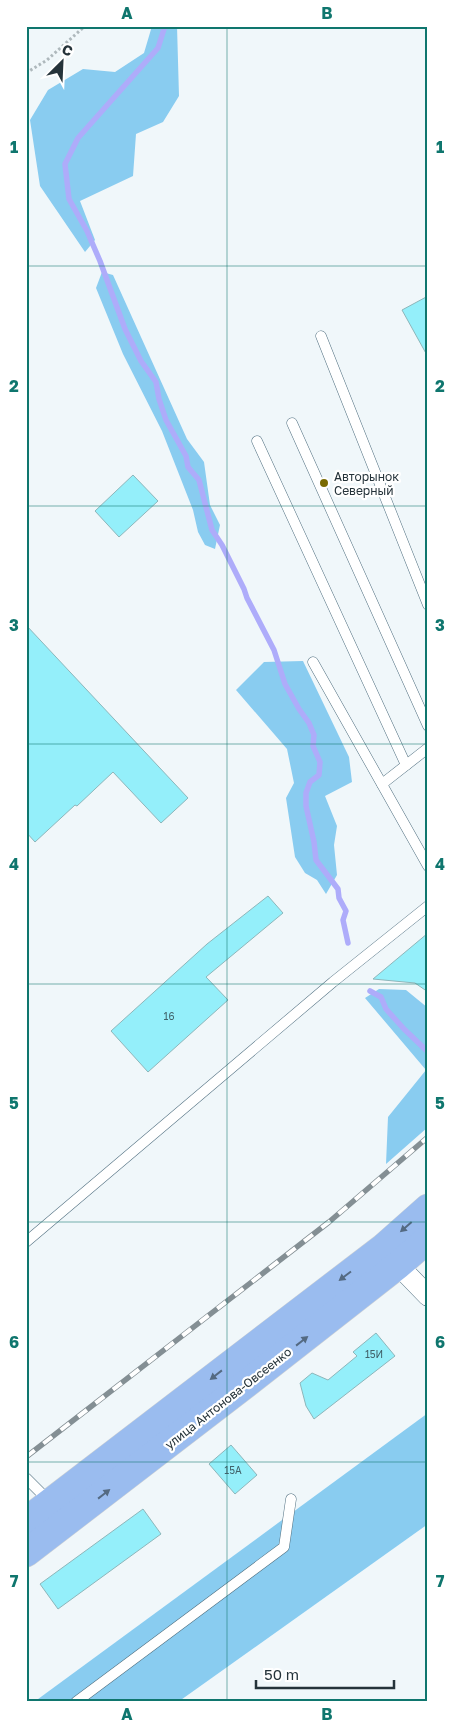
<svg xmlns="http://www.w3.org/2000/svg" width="454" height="1728" font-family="'Golos Text',sans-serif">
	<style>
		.green { fill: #89ccf0 }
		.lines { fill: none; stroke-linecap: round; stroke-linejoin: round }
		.stream { stroke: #aeacfa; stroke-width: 5.5 }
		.building { fill: #94effa; stroke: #8db6ba }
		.lane-casing { stroke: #517081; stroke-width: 11 }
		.street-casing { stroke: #517081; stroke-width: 21 }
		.highway-casing { stroke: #cfd2d4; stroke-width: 29 }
		.path { stroke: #aeb8bc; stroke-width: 3; stroke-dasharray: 2.5 2.5; stroke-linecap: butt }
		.lane { stroke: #fff; stroke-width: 10 }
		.street { stroke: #fff; stroke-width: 20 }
		.highway { stroke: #9abcef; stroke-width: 28 }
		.rail-casing { stroke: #848f94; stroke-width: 5.5 }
		.rail { stroke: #fff; stroke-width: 4; stroke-dasharray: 11; stroke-linecap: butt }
		.oneway { fill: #546a82 }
		.grid { fill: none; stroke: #0f766e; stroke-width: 1; stroke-opacity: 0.55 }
		.poi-dot { fill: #7a6b03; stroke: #fff; stroke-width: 2 }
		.labels { text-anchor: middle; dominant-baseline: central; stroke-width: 4.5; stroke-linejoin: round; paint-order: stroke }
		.number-label { font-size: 10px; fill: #41626a }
		.poi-label { font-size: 12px; fill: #25333a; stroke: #fff; text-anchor: start }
		.street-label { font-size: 12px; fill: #25333a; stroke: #fff }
		.neatline { fill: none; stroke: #0f766e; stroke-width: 2 }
		.grid-label { font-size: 16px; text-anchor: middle; font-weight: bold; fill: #0f766e }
	</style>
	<rect width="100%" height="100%" fill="#f0f7fa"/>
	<g class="green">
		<polygon points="152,26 177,26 179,96 163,122 136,134 133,176 80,201 95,240 85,252 40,186 30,120 48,90 83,69 115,72 144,53"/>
		<polygon points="102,272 113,275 187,439 204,462 210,505 220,525 215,549 205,545 198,532 193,510 162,431 123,354 96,288"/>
		<polygon points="303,661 349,757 352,782 325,796 337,826 334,845 337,875 326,894 317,880 305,873 295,857 286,798 294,783 287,749 236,690 264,662"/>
		<polygon points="379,989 406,990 428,1008 428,1127 386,1164 388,1117 426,1070 365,998"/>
		<polygon points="428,1413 428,1524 178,1702 34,1702"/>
	</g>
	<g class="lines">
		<g class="stream">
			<polyline points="165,26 158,48 78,138 65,164 69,199 87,231 100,261 125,329 141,361 156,382 159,399 166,420 186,456 188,467 199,480 212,530 222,545 244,589 247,598 274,650 285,684 299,709 309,723 314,735 313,746 320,762 319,775 310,782 306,793 306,806 314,842 316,860 338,889 339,898 346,911 343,920 348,943"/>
			<polyline points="370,991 381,997 386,1009 404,1029 428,1052"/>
		</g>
	</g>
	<g class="building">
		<polygon points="428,296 428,357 402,310"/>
		<polygon points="133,475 158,501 119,537 95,511"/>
		<polygon points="26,625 188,798 161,823 113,772 77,806 75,805 35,842 26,832"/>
		<polygon points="268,896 283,913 206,977 228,1000 148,1072 111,1031 207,944"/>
		<polygon points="428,933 428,992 415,983 373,979"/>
		<polygon points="376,1333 395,1356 314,1419 306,1406 300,1383 312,1373 328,1380 357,1356 353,1352"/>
		<polygon points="231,1445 257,1475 235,1494 209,1464"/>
		<polygon points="143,1509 161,1534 58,1609 40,1584"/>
	</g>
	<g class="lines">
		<g class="lane-casing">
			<g id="lane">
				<polyline points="321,336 428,605"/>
				<polyline points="292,423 428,726"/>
				<polyline points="257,441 406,765"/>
				<polyline points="313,662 428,866"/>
				<polyline points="382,784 428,748"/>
				<polyline points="26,1242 333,982 428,906"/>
				<polyline points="26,1478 50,1502"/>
				<polyline points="76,1702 284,1547 291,1499"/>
			</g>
		</g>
		<g class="street-casing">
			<polyline id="street" points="398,1265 428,1296"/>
		</g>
		<g class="highway-casing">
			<g id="highway">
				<polyline points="26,1521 384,1247 428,1208"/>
				<polyline points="26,1553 246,1384 398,1265 428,1239"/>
			</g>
		</g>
		<polyline class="path" points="26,73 47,60 85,26"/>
		<use href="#lane" class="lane"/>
		<use href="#street" class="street"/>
		<use href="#highway" class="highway"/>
		<g class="rail-casing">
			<polyline id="rail" points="26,1457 329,1222 428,1137"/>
		</g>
		<use href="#rail" class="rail"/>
	</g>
	<defs><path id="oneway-solid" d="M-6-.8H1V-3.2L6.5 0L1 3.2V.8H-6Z" transform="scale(1.25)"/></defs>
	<g class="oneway">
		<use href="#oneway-solid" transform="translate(406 1227) rotate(139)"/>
		<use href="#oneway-solid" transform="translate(345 1276) rotate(143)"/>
		<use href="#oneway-solid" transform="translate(302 1341) rotate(-38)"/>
		<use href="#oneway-solid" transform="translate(216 1375) rotate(142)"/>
		<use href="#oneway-solid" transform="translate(104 1494) rotate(-38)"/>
	</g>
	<path class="grid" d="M227,26V1702M26,266H428M26,506H428M26,744H428M26,984H428M26,1222H428M26,1462H428"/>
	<circle class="poi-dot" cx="324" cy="483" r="5"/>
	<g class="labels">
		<g class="number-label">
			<text x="169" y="1016">16</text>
			<text x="374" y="1354">15И</text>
			<text x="233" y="1470">15А</text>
		</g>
		<g class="poi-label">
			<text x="334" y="476">Авторынок<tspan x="334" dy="14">Северный</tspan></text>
		</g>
		<g class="street-label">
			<text transform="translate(228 1398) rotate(-38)">улица Антонова-Овсеенко</text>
		</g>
	</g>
	<rect width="454" height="1728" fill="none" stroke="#ffffff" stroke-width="55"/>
	<g transform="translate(62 62) rotate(24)" stroke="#ffffff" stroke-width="4" paint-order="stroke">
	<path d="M0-4L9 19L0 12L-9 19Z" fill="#25333a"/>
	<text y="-8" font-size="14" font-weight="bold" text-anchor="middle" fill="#25333a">С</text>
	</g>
	<path d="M256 1680v8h138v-8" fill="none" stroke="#25333a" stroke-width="2.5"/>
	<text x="264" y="1680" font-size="15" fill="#25333a" stroke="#ffffff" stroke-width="4" paint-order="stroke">50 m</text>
	<rect x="28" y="28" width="398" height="1672" class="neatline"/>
	<g class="grid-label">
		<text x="127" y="19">A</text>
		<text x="327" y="19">B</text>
		<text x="14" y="153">1</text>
		<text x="440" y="153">1</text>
		<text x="14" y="392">2</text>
		<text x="440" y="392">2</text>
		<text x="14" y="631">3</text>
		<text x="440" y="631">3</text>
		<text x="14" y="870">4</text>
		<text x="440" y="870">4</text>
		<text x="14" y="1109">5</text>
		<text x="440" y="1109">5</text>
		<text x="14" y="1348">6</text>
		<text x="440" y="1348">6</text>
		<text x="14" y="1587">7</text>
		<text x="440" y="1587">7</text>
		<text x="127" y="1720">A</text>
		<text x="327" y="1720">B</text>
	</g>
</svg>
